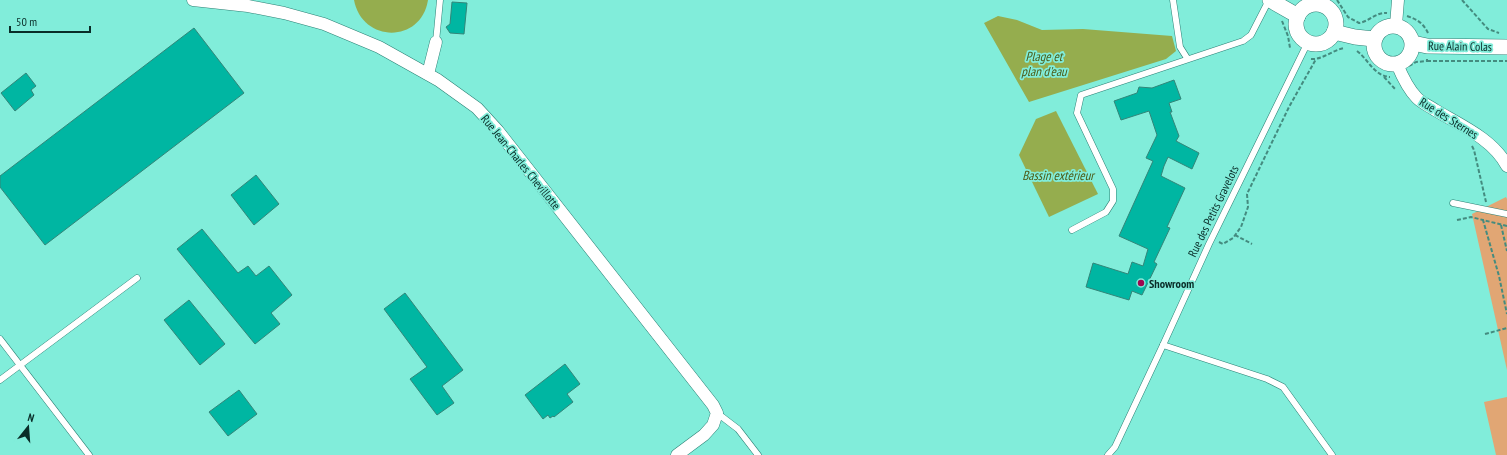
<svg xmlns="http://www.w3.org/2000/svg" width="1507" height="455" font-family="'PT Sans Narrow',sans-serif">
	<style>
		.green { fill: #e1a674 }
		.water { fill: #95ad4e }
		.building { fill: #00b6a2; stroke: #328679 }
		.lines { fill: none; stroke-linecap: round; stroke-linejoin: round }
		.service-casing { stroke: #2c8175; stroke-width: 7 }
		.minor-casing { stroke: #2c8175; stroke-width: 13 }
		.tertiary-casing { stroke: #2c8175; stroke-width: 16 }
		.path { stroke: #448b7f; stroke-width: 2; stroke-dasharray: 4 2; stroke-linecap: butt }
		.service { stroke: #fff; stroke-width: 6 }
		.minor { stroke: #fff; stroke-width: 12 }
		.tertiary { stroke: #fff; stroke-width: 15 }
		.poi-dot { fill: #9e0850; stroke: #81edda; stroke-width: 1.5 }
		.labels { text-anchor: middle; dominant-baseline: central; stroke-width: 3.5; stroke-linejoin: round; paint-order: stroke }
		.street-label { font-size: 12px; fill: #092d28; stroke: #81edda }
		.poi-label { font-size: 12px; font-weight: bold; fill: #092d28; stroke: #81edda; text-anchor: start }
		.water-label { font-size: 13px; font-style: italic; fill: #4c5b17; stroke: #81edda }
	</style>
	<rect width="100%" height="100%" fill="#81edda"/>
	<g class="green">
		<polygon points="1506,197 1507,199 1507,370 1472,214"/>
		<polygon points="1507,397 1507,455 1496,455 1484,402"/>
	</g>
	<g class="water">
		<path d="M354,0H428C421,44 362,43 354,0Z"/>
		<polygon points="998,16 1017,20 1042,30 1083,29 1172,36 1176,51 1166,59 1029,102 984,23"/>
		<polygon points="1056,111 1098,194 1049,217 1019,155 1036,119"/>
	</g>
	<g class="building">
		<polygon points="452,2 467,3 464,34 450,33 446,27 450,24"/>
		<polygon points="194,28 244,93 45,245 0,187 0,176"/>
		<polygon points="26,73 36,86 31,90 34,95 15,111 1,93"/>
		<polygon points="1174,80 1181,99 1169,103 1172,112 1170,112 1179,136 1176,141 1199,153 1192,169 1168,157 1164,166 1161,176 1185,188 1167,227 1170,228 1154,262 1157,264 1142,295 1132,291 1129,300 1086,287 1093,263 1128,274 1132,262 1143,266 1148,249 1119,236 1153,161 1146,158 1157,135 1149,111 1121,120 1114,101 1137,93 1139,87 1152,88"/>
		<polygon points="256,175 279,204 254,225 231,195"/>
		<polygon points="202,229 238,273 248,266 256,276 269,266 292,295 271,313 280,324 255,344 177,249"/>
		<polygon points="405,293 463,370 442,386 454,403 437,415 410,379 427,367 384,309"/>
		<polygon points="189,300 225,344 200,365 164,320"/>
		<polygon points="565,364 580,384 567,394 573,402 554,417 553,416 550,418 548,415 543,419 525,395"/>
		<polygon points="239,390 257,414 228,436 209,412"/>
	</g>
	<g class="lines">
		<g class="service-casing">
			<g id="service">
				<polyline points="1173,0 1180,47 1187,58"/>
				<polyline points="436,42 440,0"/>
				<polyline points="1453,203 1507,214"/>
				<polyline points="1072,230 1106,212 1113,201 1113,189 1077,113 1081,95 1243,41 1251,35 1269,0"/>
				<polyline points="0,339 89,455"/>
				<polyline points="1163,345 1267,379 1283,387 1332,455"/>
				<polyline points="0,380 137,278"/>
				<polyline points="717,413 738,429 758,455"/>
				<polyline points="1108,455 1115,447 1163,345 1209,244 1308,42"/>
			</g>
		</g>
		<g class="minor-casing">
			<g id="minor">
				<polyline points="193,0 248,6 284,13 324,24 379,47 438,80 477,108 498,131 713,405 717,413 713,425 704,435 677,455"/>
				<polyline points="1396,25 1398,0"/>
				<path d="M1397,64C1402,76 1408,89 1417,98C1422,103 1429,106 1435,110C1460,125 1493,139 1507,166"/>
				<polyline points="428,74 436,42"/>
			</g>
		</g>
		<g class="tertiary-casing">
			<g id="tertiary">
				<polyline points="1270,0 1298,16"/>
				<circle cx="1316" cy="24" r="20"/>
				<circle cx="1393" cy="45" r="19"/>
				<polyline points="1334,32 1355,37 1374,39"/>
				<polyline points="1413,43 1427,46 1507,47"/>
			</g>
		</g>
		<g class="path">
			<path d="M1337,0L1348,17L1359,23C1370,21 1376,12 1387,13"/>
			<polyline points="1462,0 1488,29 1499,33"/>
			<path d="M1407,16C1417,19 1424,24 1428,33"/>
			<polyline points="1282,21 1288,36 1290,48"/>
			<path d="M1357,51C1368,59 1374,76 1390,77"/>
			<path d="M1311,59C1322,60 1333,50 1344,48"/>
			<polyline points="1427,61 1507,61"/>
			<polyline points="1409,66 1416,62 1427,61 1427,59"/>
			<polyline points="1384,77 1396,90"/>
			<polyline points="1472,146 1474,150 1486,202"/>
			<polyline points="1457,220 1471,217 1483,220"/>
			<polyline points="1501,225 1507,251"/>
			<polyline points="1507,226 1483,220 1499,276 1507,314"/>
			<polyline points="1235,235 1252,244"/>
			<polyline points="1219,242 1223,244 1233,238 1241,227 1248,207 1247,194 1289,107 1316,59"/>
			<polyline points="1485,334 1507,328"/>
		</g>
		<use href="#service" class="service"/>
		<use href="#minor" class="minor"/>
		<use href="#tertiary" class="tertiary"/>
	</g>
	<circle class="poi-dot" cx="1141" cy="283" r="4"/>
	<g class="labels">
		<g class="street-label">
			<text transform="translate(1460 46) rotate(1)">Rue Alain Colas</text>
			<text transform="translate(1449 118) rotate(32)">Rue des Sternes</text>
			<text transform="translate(521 162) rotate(51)">Rue Jean-Charles Chevillotte</text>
			<text transform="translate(1213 211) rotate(-64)">Rue des Petits Gravelots</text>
		</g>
		<g class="poi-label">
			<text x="1149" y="283">Showroom</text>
		</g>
		<g class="water-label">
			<text x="1044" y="56">Plage et<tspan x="1044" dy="15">plan d'eau</tspan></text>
			<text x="1058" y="175">Bassin extérieur</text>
		</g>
	</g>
	<g transform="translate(28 427) rotate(17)" stroke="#81edda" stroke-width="3" paint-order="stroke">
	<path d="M0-3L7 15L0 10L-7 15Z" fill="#092d28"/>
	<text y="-6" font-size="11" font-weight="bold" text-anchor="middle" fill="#092d28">N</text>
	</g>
	<path d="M10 26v6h80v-6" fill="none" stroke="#092d28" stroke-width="2"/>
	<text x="16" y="26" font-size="12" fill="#092d28" stroke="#81edda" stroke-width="3" paint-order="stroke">50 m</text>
</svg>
